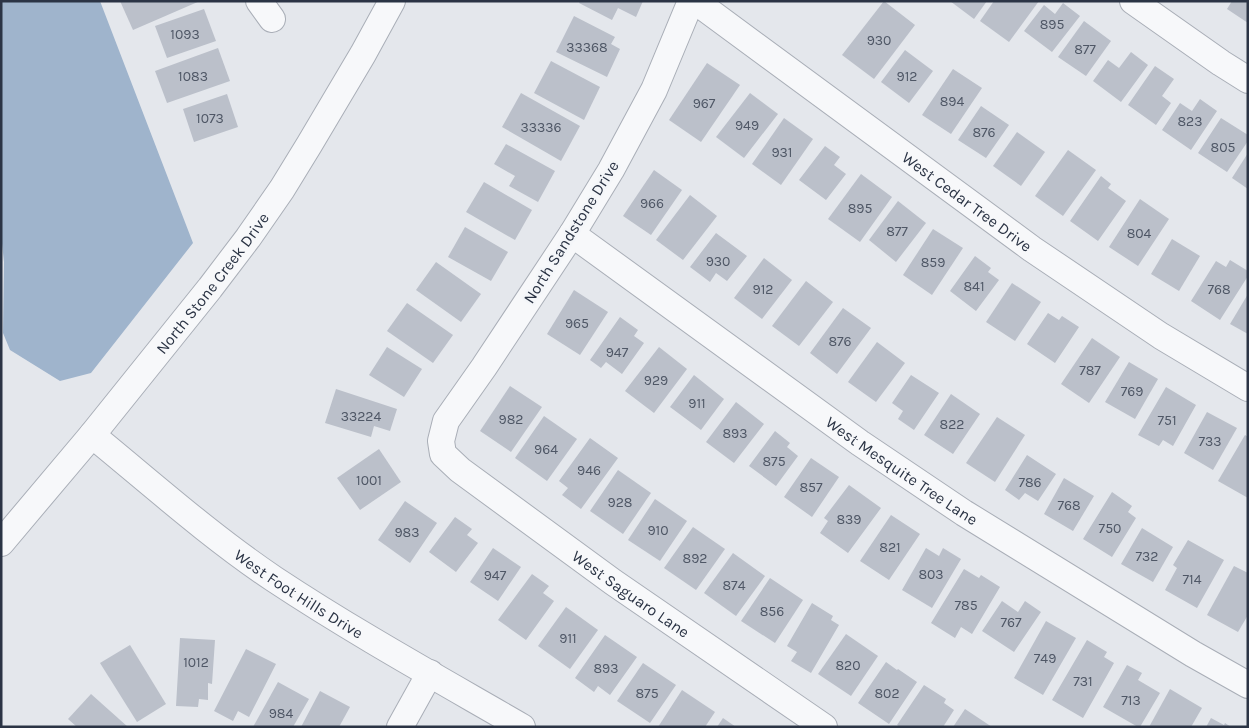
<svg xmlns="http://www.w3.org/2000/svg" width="1249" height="728" font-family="Karla,sans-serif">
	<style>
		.water { fill: #9fb4cc }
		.building { fill: #bbc0ca }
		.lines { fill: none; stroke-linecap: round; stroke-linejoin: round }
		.minor-casing { stroke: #a9aeb7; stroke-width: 28 }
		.minor { stroke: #f7f8fa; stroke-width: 26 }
		.labels { text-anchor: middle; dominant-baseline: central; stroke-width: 5; stroke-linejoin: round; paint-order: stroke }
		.number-label { font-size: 14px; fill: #4f5766 }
		.street-label { font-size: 16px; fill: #2b3445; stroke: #f4f6f9 }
	</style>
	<rect width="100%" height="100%" fill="#e4e7ec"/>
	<polygon class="water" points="1,1 100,1 193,243 91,373 60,381 10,350 3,333 4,262 1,234"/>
	<g class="building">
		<polygon points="120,1 200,1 133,30"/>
		<polygon points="580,1 643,1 636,17 618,8 612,20 579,3"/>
		<polygon points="884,1 915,25 874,79 842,55"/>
		<polygon points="950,1 987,1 974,19"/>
		<polygon points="994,1 1039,1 1009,42 980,21"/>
		<polygon points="1232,1 1248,1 1248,23 1227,9"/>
		<polygon points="1063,3 1080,16 1052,52 1024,31 1044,5 1055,14"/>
		<polygon points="204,9 216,41 167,58 155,26"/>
		<polygon points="574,16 615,37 611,44 620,49 607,77 556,52"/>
		<polygon points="1084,21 1111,41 1086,76 1058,57"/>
		<polygon points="218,48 230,81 167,103 155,71"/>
		<polygon points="905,50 933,71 909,103 881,82"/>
		<polygon points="1131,52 1148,65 1121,102 1093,81 1108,60 1119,68"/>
		<polygon points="551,61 600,87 584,120 534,93"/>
		<polygon points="707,63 740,85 701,142 669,120"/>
		<polygon points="1155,66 1174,79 1162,96 1171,103 1156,125 1128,105"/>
		<polygon points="953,69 982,88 951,134 922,115"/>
		<polygon points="521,93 580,126 561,161 502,127"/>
		<polygon points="750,93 778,114 744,158 716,137"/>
		<polygon points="227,94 238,127 194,142 183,109"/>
		<polygon points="1200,99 1217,111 1191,150 1162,130 1180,103 1192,111"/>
		<polygon points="981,106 1009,125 986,158 958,140"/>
		<polygon points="784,118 813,139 781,185 752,164"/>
		<polygon points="1221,118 1248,135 1248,141 1227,172 1198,153"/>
		<polygon points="1017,132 1045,152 1021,186 993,166"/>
		<polygon points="506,144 555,171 538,202 509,186 515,176 494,164"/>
		<polygon points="825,146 840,157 834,165 846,174 826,200 799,180"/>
		<polygon points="1068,150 1096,170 1063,216 1035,196"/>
		<polygon points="1248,153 1248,189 1232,178"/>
		<polygon points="654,170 682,190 651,235 623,216"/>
		<polygon points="861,174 892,197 860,242 828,219"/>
		<polygon points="1101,176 1111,184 1108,188 1126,201 1098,241 1070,221"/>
		<polygon points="484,182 532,210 515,240 466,212"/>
		<polygon points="690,195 717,216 683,260 656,240"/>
		<polygon points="1140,199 1169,219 1138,266 1109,247"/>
		<polygon points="898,201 926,223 896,262 869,240"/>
		<polygon points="465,227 508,252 491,281 448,257"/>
		<polygon points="933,229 963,248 932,295 903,275"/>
		<polygon points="716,233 747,256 727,281 716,273 710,282 690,267"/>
		<polygon points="1172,239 1200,256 1179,291 1151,274"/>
		<polygon points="975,256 991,268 988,272 999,280 976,311 950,291"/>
		<polygon points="764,258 792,280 762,319 734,298"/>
		<polygon points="1230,260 1248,271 1248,276 1220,320 1191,301 1216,261 1226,267"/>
		<polygon points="436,262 481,294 461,322 416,290"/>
		<polygon points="806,281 833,302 799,346 772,326"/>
		<polygon points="1012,283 1041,302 1015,341 986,322"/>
		<polygon points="574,290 608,312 580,355 547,334"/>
		<polygon points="1248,294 1248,334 1230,324"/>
		<polygon points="407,303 453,335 433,363 387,331"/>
		<polygon points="843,308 871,328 837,374 810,353"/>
		<polygon points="1048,313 1059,320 1062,316 1079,327 1055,363 1027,344"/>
		<polygon points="620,317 638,330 634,336 644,343 622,374 606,362 601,368 590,360"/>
		<polygon points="1092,338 1120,357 1089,403 1061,384"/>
		<polygon points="877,342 905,363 876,402 848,382"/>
		<polygon points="387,347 422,369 404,397 369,375"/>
		<polygon points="659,347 687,369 654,413 625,391"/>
		<polygon points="1129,362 1158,379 1135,419 1105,402"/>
		<polygon points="694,375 724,399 701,430 670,407"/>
		<polygon points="911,375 939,393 914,430 898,419 903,411 892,403"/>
		<polygon points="510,386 542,407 511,452 480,431"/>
		<polygon points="1166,387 1196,405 1173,446 1163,440 1159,446 1138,435"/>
		<polygon points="336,389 397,409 390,431 374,426 371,437 325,423"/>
		<polygon points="951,394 980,414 953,454 924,435"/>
		<polygon points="736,402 764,424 734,463 706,442"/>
		<polygon points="1207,412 1237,428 1213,470 1184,453"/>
		<polygon points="544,416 577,439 547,481 515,458"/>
		<polygon points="997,417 1025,435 995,482 966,463"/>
		<polygon points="775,431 790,443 787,447 798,456 776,486 749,466"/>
		<polygon points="1245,435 1248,437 1248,498 1218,481"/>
		<polygon points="590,438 618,458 581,509 562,495 568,488 559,481"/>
		<polygon points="379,449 401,482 360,510 337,478"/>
		<polygon points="1027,455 1056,474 1038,501 1025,493 1019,500 1005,490"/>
		<polygon points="811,458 839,477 812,517 784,497"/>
		<polygon points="618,470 651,493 623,534 590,511"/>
		<polygon points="1064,478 1094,496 1073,531 1044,514"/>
		<polygon points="849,485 881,508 848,553 820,533 828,521 824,518"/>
		<polygon points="1112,492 1132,506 1128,512 1136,518 1112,557 1083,539"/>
		<polygon points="655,499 687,521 660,561 628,540"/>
		<polygon points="405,501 437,523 410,563 378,540"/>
		<polygon points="891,515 920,534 889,580 860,561"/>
		<polygon points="455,517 472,529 467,535 478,543 456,572 429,552"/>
		<polygon points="693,527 725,549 696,590 664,568"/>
		<polygon points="1142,528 1173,547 1153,582 1121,564"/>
		<polygon points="1188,540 1224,560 1197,608 1165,590 1177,568 1173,565"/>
		<polygon points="493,548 521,567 498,601 470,582"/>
		<polygon points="926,548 939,556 943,548 961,559 932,608 902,590"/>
		<polygon points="733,553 765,576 736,616 704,593"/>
		<polygon points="1234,566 1248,573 1248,615 1238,632 1207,615"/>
		<polygon points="964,569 979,578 981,575 1000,587 972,634 961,627 955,638 931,623"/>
		<polygon points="532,574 549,586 543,593 554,601 526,640 498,620"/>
		<polygon points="770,578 803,600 775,643 741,621"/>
		<polygon points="1002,601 1018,612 1025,601 1041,612 1014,652 982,631"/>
		<polygon points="812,603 833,616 831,620 839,625 811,673 791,661 797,652 787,646"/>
		<polygon points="566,607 598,630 570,669 538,646"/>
		<polygon points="1046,621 1076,638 1043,695 1014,678"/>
		<polygon points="846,634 878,656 851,696 818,674"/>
		<polygon points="605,635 637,657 610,695 598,686 594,692 575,678"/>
		<polygon points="180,638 215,640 212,684 208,683 208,700 199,699 198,707 176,706"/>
		<polygon points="1087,640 1107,652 1104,657 1114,663 1083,718 1052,700"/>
		<polygon points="130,645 166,704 137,722 100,663"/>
		<polygon points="246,649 276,664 249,717 238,711 233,721 214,711"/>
		<polygon points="886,662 897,670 898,669 917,682 889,724 858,703"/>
		<polygon points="643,663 676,685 650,723 617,701"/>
		<polygon points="1127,665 1142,673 1138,680 1160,693 1140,727 1138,727 1103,707"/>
		<polygon points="278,682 309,699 293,727 253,727"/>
		<polygon points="924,685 946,699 944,703 954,710 943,727 900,727 897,725"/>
		<polygon points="1170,689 1202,708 1191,727 1149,727"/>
		<polygon points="682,690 715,712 705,727 658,727"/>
		<polygon points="320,691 350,707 339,727 301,727"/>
		<polygon points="91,694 128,727 77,727 68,719"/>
		<polygon points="965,709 992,727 953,727"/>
		<polygon points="723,718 736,727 717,727"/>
		<polygon points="1211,718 1224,725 1225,723 1231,727 1206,727"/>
	</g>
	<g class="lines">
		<g class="minor-casing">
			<g id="minor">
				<polyline points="259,1 272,19"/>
				<path id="s1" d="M691,1L654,90L611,170L572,234L484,367L446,421L441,441L443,454L460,470L613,582L824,727"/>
				<path id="s2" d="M695,1L1032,249L1161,336L1248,388"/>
				<polyline points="1133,1 1221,63 1248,80"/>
				<path id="s3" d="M572,234L860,443L964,513L1193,654L1248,685"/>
				<path id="s4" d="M92,435C152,484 210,536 274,579C354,632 439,679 522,727"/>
				<path id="s5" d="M1,543L92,435L210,288L248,238L282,189L309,145L363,54L392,1"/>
				<polyline points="400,727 430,673"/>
			</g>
		</g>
		<use href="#minor" class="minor"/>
	</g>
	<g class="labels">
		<g class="number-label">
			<text x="1052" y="24">895</text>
			<text x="185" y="34">1093</text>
			<text x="879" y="40">930</text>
			<text x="587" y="47">33368</text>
			<text x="1085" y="49">877</text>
			<text x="193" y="76">1083</text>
			<text x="907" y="76">912</text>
			<text x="952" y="101">894</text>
			<text x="704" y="103">967</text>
			<text x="210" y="118">1073</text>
			<text x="1190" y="121">823</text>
			<text x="747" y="125">949</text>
			<text x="541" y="127">33336</text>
			<text x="984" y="132">876</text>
			<text x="1223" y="147">805</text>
			<text x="782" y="152">931</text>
			<text x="652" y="203">966</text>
			<text x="860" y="208">895</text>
			<text x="897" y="231">877</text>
			<text x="1139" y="233">804</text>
			<text x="718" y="261">930</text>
			<text x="933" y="262">859</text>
			<text x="974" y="286">841</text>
			<text x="763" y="289">912</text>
			<text x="1219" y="289">768</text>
			<text x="577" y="323">965</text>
			<text x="840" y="341">876</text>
			<text x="617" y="352">947</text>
			<text x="1090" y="370">787</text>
			<text x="656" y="380">929</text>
			<text x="1132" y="391">769</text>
			<text x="697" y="403">911</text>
			<text x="361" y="416">33224</text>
			<text x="511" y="419">982</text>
			<text x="1167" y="420">751</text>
			<text x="952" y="424">822</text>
			<text x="735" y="433">893</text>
			<text x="1210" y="441">733</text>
			<text x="546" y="449">964</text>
			<text x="774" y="461">875</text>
			<text x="589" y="470">946</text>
			<text x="369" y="480">1001</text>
			<text x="1030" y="482">786</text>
			<text x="811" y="487">857</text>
			<text x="620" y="502">928</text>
			<text x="1069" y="505">768</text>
			<text x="849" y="519">839</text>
			<text x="1110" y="528">750</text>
			<text x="658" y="530">910</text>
			<text x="407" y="532">983</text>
			<text x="890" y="547">821</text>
			<text x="1147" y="556">732</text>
			<text x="695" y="558">892</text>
			<text x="931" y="574">803</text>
			<text x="495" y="575">947</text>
			<text x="1192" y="579">714</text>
			<text x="734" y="585">874</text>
			<text x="966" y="605">785</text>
			<text x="772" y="611">856</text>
			<text x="1011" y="622">767</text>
			<text x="568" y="638">911</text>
			<text x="1045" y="658">749</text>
			<text x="196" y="662">1012</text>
			<text x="848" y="665">820</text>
			<text x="606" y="668">893</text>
			<text x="1083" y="681">731</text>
			<text x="647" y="693">875</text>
			<text x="887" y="693">802</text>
			<text x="1131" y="700">713</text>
			<text x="281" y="713">984</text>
		</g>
		<g class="street-label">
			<text stroke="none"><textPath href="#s2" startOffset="338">West Cedar Tree Drive</textPath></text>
			<text transform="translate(571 232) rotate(-58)">North Sandstone Drive</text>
			<text stroke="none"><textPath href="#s5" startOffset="335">North Stone Creek Drive</textPath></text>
			<text stroke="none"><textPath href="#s3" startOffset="406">West Mesquite Tree Lane</textPath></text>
			<text stroke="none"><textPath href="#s4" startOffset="261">West Foot Hills Drive</textPath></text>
			<text stroke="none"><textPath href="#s1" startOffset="756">West Saguaro Lane</textPath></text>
		</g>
	</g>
	<rect width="1249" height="728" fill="none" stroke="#2b3445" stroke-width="5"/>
</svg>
